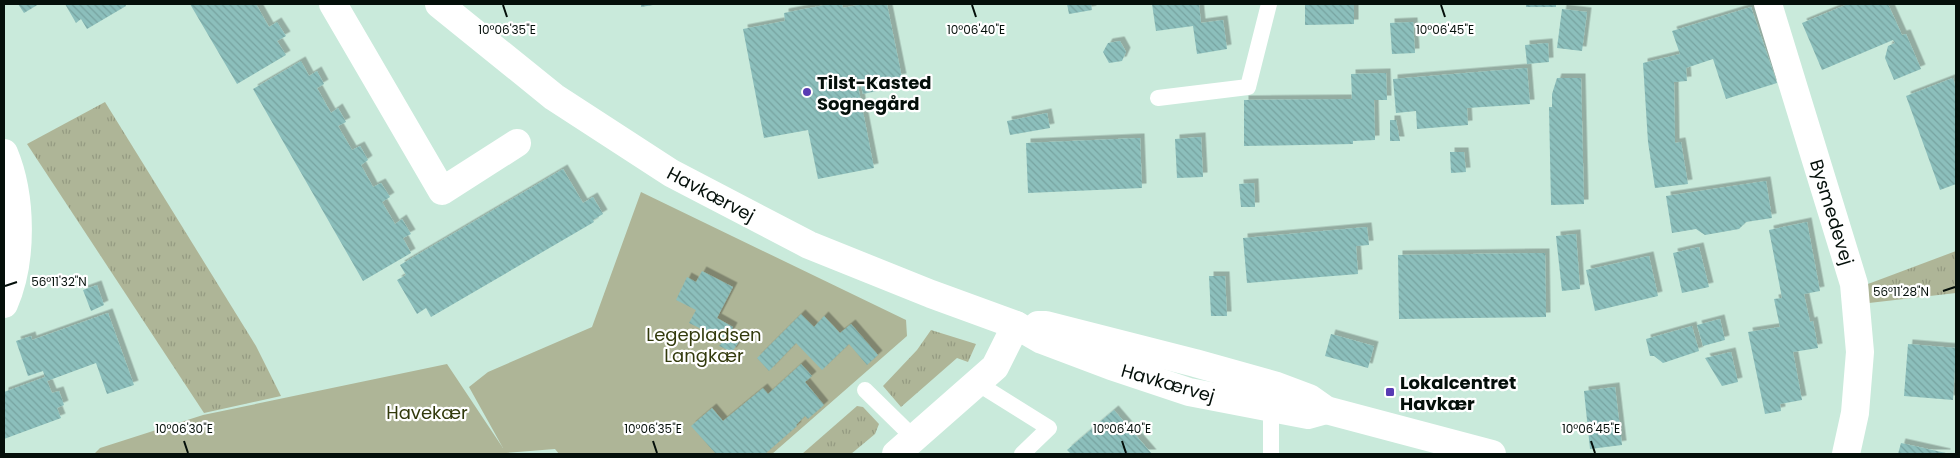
<svg xmlns="http://www.w3.org/2000/svg" width="1960" height="458" font-family="Poppins,sans-serif">
	<style>
		.grass { fill: url(#grass-tufts) }
		.park { fill: #aeb597 }
		.building { fill: url(#building-back-hatch); filter: url(#shadow) }
		.lines { fill: none; stroke-linecap: round; stroke-linejoin: round }
		.lane { stroke: #fff; stroke-width: 16 }
		.street { stroke: #fff; stroke-width: 28 }
		.secondary { stroke: #fff; stroke-width: 28 }
		.ticks { fill: none; stroke: #040f0a; stroke-width: 2 }
		.poi-dot { fill: #583bb3; stroke: #fff; stroke-width: 2 }
		.labels { text-anchor: middle; dominant-baseline: central; stroke-width: 4.5; stroke-linejoin: round; paint-order: stroke }
		.poi-label { font-size: 18px; font-weight: bold; fill: #040f0a; stroke: #fff; text-anchor: start }
		.street-label { font-size: 18px; fill: #040f0a; stroke: #fff }
		.park-label { font-size: 18px; fill: #323a0c; stroke: #fff }
		.ticks-label { font-size: 12px; text-anchor: middle; fill: #040f0a; stroke: #fff; stroke-width: 4.5; stroke-linejoin: round; paint-order: stroke }
	</style>
	<defs>
		<pattern id="grass-tufts" width="24" height="20" patternUnits="userSpaceOnUse" patternTransform="scale(1.25)"><rect width="24" height="20" fill="#aeb597"/><path d="M3 7l-1-3M5 7V3M7 7l1-3M15 17l-1-3M17 17v-4M19 17l1-3" fill="none" stroke="#949a81"/></pattern>
		<pattern id="building-back-hatch" width="6" height="6" patternUnits="userSpaceOnUse" patternTransform="scale(1.25)"><rect width="6" height="6" fill="#8cbfbc"/><path d="M-1 5l2 2M0 0l6 6M5-1l2 2" fill="none" stroke="#77a3a0"/></pattern>
		<filter id="shadow"><feDropShadow dx="4.5" dy="-4.5" stdDeviation="0" flood-color="#0004"/></filter>
	</defs>
	<rect width="100%" height="100%" fill="#c9eadb"/>
	<g class="grass">
		<polygon points="105,102 256,346 281,396 204,413 27,144"/>
		<polygon points="1956,251 1956,293 1869,303 1868,284"/>
		<polygon points="931,330 976,344 968,362 957,358 901,407 883,386 917,350"/>
		<polygon points="857,406 863,407 879,424 875,434 851,454 802,454"/>
	</g>
	<polygon class="park" points="641,192 906,320 907,336 772,454 559,454 555,449 506,453 506,454 94,454 100,448 203,415 447,364 503,448 469,387 488,372 592,327"/>
	<g class="building">
		<polygon points="18,4 39,4 24,13"/>
		<polygon points="65,4 125,4 126,6 87,29 81,19 76,23"/>
		<polygon points="190,4 256,4 269,27 277,22 286,36 277,41 286,55 237,84"/>
		<polygon points="641,4 653,4 653,5 641,7"/>
		<polygon points="830,4 842,4 843,8 863,4 887,4 902,78 875,83 877,91 863,94 861,85 858,86 874,168 818,179 808,130 764,138 743,29 785,21 784,13"/>
		<polygon points="1067,4 1091,4 1092,10 1069,14"/>
		<polygon points="1152,4 1199,4 1201,23 1223,20 1227,49 1197,54 1193,26 1156,31"/>
		<polygon points="1305,4 1354,4 1354,24 1305,25"/>
		<rect x="1526" y="4" width="30" height="3"/>
		<polygon points="1848,4 1888,4 1902,35 1906,34 1921,69 1894,80 1885,58 1888,46 1895,43 1893,40 1822,70 1802,23"/>
		<polygon points="1751,7 1777,83 1726,99 1713,59 1686,68 1687,81 1674,82 1675,143 1681,142 1688,184 1655,188 1648,142 1643,63 1680,54 1672,31"/>
		<polygon points="1562,9 1587,12 1582,51 1557,48"/>
		<polygon points="1413,22 1415,53 1392,54 1390,23"/>
		<polygon points="1120,41 1126,52 1122,61 1109,63 1103,52 1108,43"/>
		<polygon points="1548,43 1549,62 1527,64 1525,45"/>
		<polygon points="301,61 309,76 317,71 324,84 317,88 331,113 338,108 346,122 338,126 352,150 360,146 368,160 361,165 373,187 381,183 390,197 382,202 395,224 402,219 411,234 403,238 411,253 363,281 253,89"/>
		<polygon points="1527,68 1530,104 1467,108 1468,125 1417,129 1416,111 1396,113 1393,79"/>
		<polygon points="1386,73 1387,100 1374,100 1375,140 1353,141 1353,144 1244,146 1244,100 1352,99 1351,74"/>
		<polygon points="1557,78 1581,78 1584,204 1551,205 1549,107 1552,107 1552,94"/>
		<polygon points="1953,78 1956,88 1956,184 1940,190 1906,96"/>
		<polygon points="1047,113 1050,128 1010,135 1007,121"/>
		<polygon points="1390,120 1396,120 1400,141 1390,141"/>
		<polygon points="1201,137 1203,177 1177,178 1175,139"/>
		<polygon points="1140,138 1142,188 1028,193 1026,143"/>
		<polygon points="1450,152 1464,152 1466,172 1451,173"/>
		<polygon points="563,169 583,203 593,197 603,214 593,220 594,222 431,317 426,308 417,314 397,280 406,275 400,265"/>
		<polygon points="1766,181 1772,218 1746,222 1739,229 1705,235 1696,229 1672,233 1666,196"/>
		<polygon points="1254,183 1255,207 1241,207 1239,184"/>
		<polygon points="1807,222 1820,291 1804,294 1810,322 1813,321 1818,348 1793,352 1802,400 1780,404 1781,411 1765,414 1748,332 1780,327 1774,299 1782,298 1769,230"/>
		<polygon points="1367,227 1369,245 1356,246 1358,274 1247,283 1243,238"/>
		<polygon points="1576,234 1580,289 1562,291 1556,236"/>
		<polygon points="1699,247 1709,287 1682,293 1673,253"/>
		<polygon points="1545,253 1546,317 1399,319 1398,255"/>
		<polygon points="1649,256 1658,296 1595,311 1586,270"/>
		<polygon points="702,271 733,287 717,318 733,327 729,335 740,340 732,352 719,346 724,340 689,323 696,310 676,300 687,277 696,282"/>
		<polygon points="1209,276 1225,276 1227,316 1211,316"/>
		<polygon points="97,285 104,305 91,311 83,290"/>
		<polygon points="108,313 134,385 107,394 96,363 47,381 52,393 59,391 64,405 57,408 61,418 4,439 4,392 45,377 43,371 28,376 16,341 31,336 32,340"/>
		<polygon points="801,314 814,327 824,316 840,333 851,324 878,355 867,365 849,344 822,370 796,343 769,371 757,358"/>
		<polygon points="1720,319 1725,340 1703,346 1697,325"/>
		<polygon points="1692,326 1699,351 1663,363 1654,356 1650,356 1646,339"/>
		<polygon points="1331,334 1374,346 1368,368 1325,356"/>
		<polygon points="1908,344 1956,348 1953,400 1904,396"/>
		<polygon points="1731,352 1738,382 1722,386 1705,358"/>
		<polygon points="801,364 812,376 805,382 824,405 808,419 805,416 796,425 797,426 765,454 716,454 691,426 712,408 723,421 763,388 768,394"/>
		<polygon points="1615,387 1622,445 1590,449 1584,391"/>
		<polygon points="1114,410 1152,454 1071,454 1067,450"/>
		<polygon points="1901,443 1946,453 1946,454 1898,454"/>
	</g>
	<g class="lines">
		<g class="lane">
			<polyline points="1158,98 1248,87 1269,4"/>
			<polyline points="977,383 1049,428 1022,454"/>
			<polyline points="865,390 914,438"/>
			<polyline points="1271,454 1271,408 1273,401"/>
		</g>
		<g class="street">
			<polyline points="333,4 442,191 517,143"/>
			<polyline points="1768,4 1854,284 1860,352 1855,413 1846,454"/>
			<path d="M4,153C22,196 23,261 4,304"/>
			<polyline points="896,454 995,367 1016,325"/>
		</g>
		<g class="secondary">
			<polyline points="439,4 554,97 671,173 809,245 931,294 1016,325 1042,340 1111,366 1189,392 1308,415 1326,410"/>
			<polyline points="1038,325 1046,325 1195,363 1277,386 1309,398 1326,410 1492,454"/>
		</g>
	</g>
	<path class="ticks" d="M503,5L507,17M972,5L976,17M1441,5L1445,17M5,286L17,282M1943,291L1955,287M184,441L188,453M653,441L657,453M1122,441L1126,453M1591,441L1595,453"/>
	<g class="poi-dot">
		<circle cx="807" cy="92" r="5"/>
		<rect x="1385" y="387" width="10" height="10" rx="2.5"/>
	</g>
	<g class="labels">
		<g class="poi-label">
			<text x="817" y="82">Tilst-Kasted<tspan x="817" dy="21">Sognegård</tspan></text>
			<text x="1400" y="382">Lokalcentret<tspan x="1400" dy="21">Havkær</tspan></text>
		</g>
		<g class="street-label">
			<text transform="translate(711 194) rotate(28)">Havkærvej</text>
			<text transform="translate(1832 212) rotate(73)">Bysmedevej</text>
			<text transform="translate(1168 383) rotate(16)">Havkærvej</text>
		</g>
		<g class="park-label">
			<text x="704" y="334">Legepladsen<tspan x="704" dy="21">Langkær</tspan></text>
			<text x="427" y="412">Havekær</text>
		</g>
	</g>
	<g class="ticks-label">
		<text x="507" y="34">10°06'35"E</text>
		<text x="976" y="34">10°06'40"E</text>
		<text x="1445" y="34">10°06'45"E</text>
		<text x="59" y="286">56°11'32"N</text>
		<text x="1901" y="296">56°11'28"N</text>
		<text x="184" y="433">10°06'30"E</text>
		<text x="653" y="433">10°06'35"E</text>
		<text x="1122" y="433">10°06'40"E</text>
		<text x="1591" y="433">10°06'45"E</text>
	</g>
	<rect width="1960" height="458" fill="none" stroke="#040f0a" stroke-width="10"/>
</svg>
